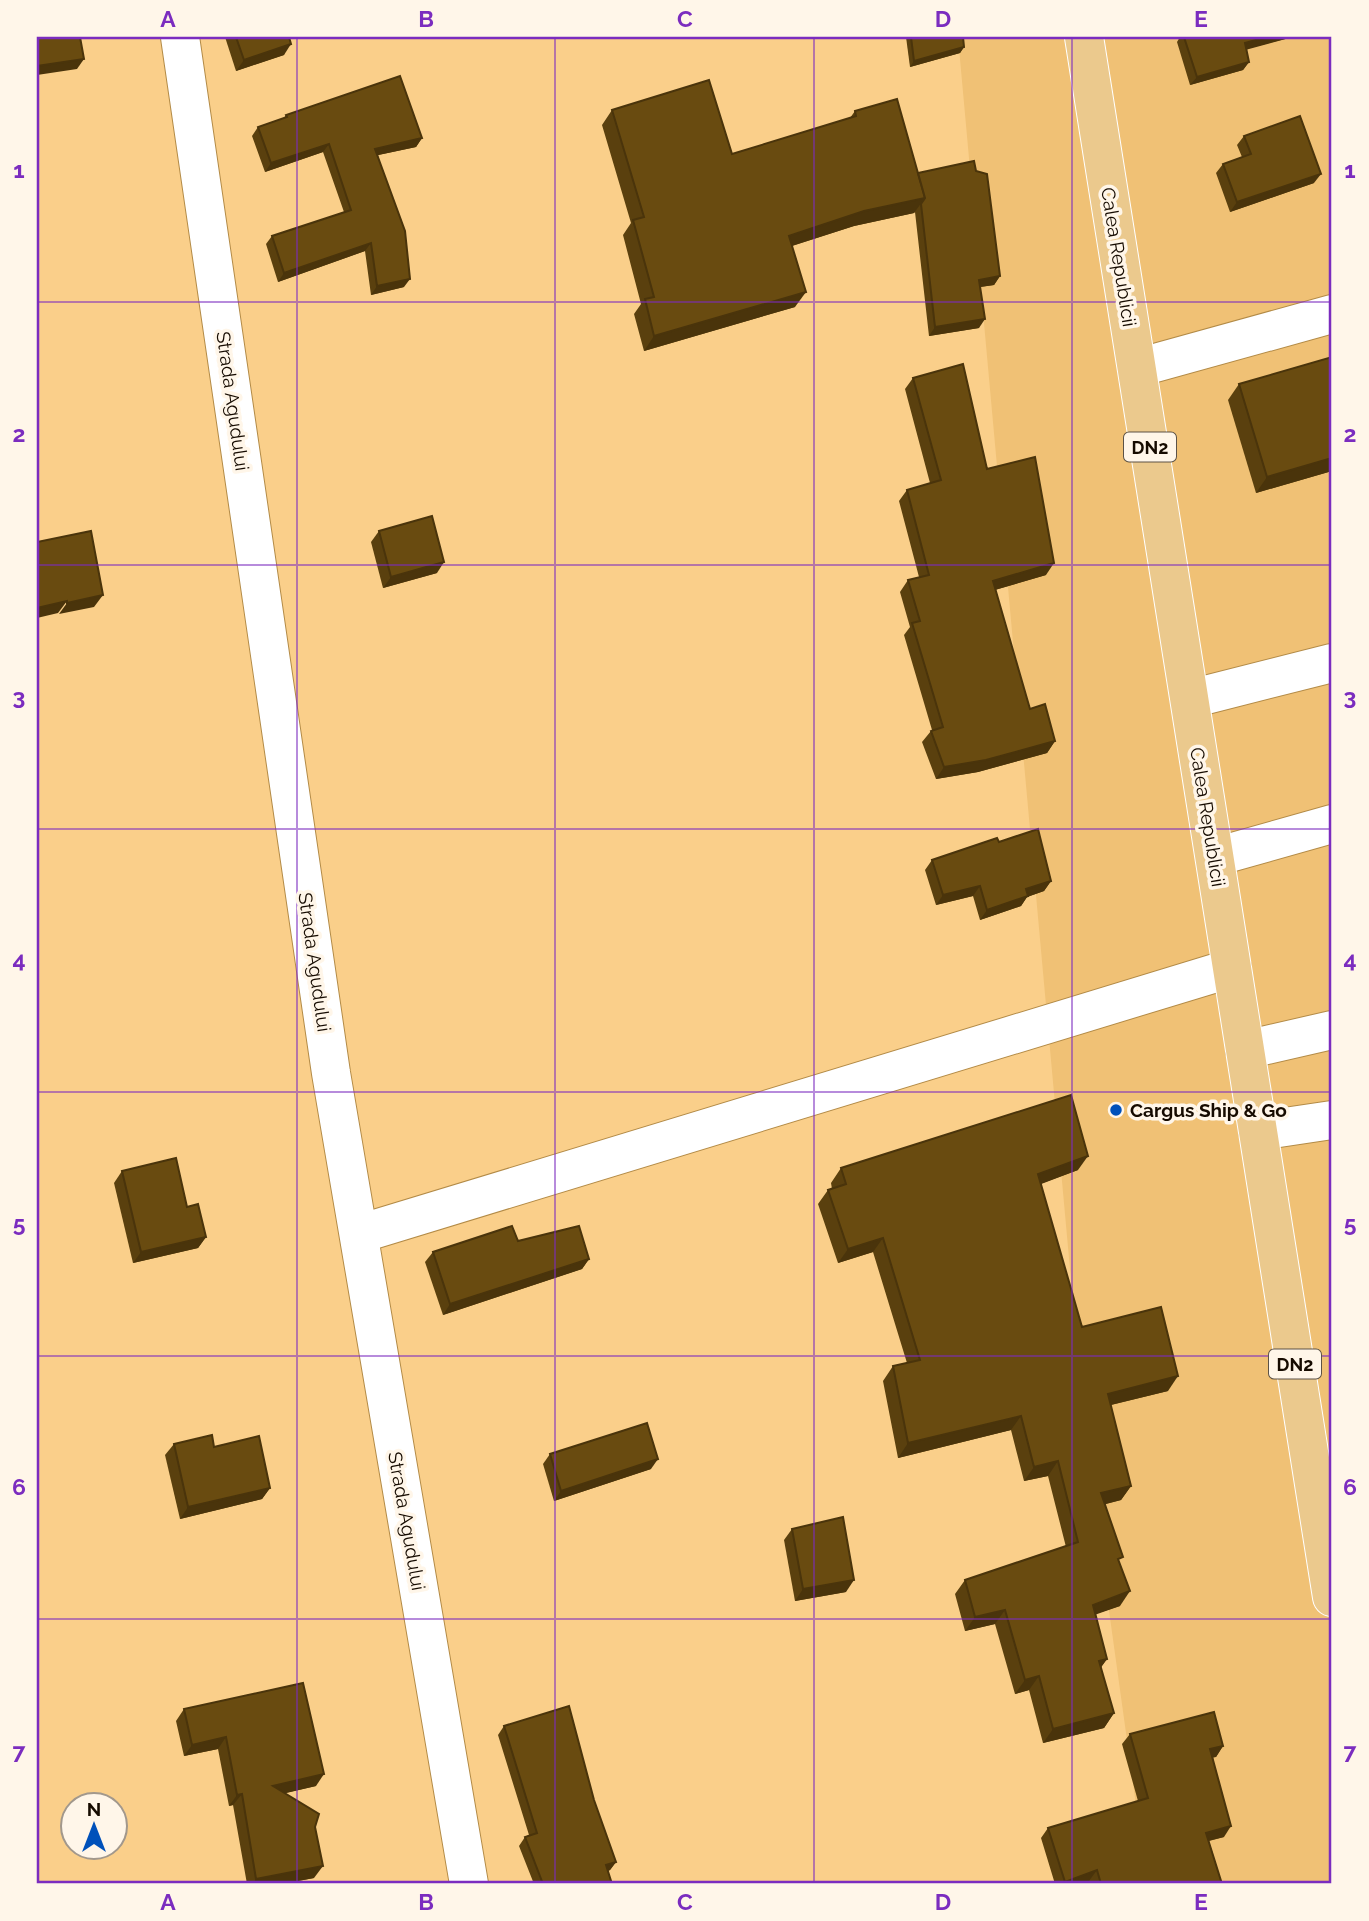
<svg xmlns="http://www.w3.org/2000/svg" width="1369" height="1921" font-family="Raleway,sans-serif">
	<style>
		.built { fill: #f0c175 }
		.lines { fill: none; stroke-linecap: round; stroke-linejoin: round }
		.minor-casing { stroke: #b38b47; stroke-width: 40 }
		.major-casing { stroke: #fff; stroke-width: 40 }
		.minor { stroke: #fff; stroke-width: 38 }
		.major { stroke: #ebc98d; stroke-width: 38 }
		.wall { fill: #5a400e }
		.shaded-wall { fill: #4a340b }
		.building { fill: #694b10; stroke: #4a340b; stroke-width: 2 }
		.grid { fill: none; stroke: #7b2cbf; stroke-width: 2; stroke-opacity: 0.55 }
		.poi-dot { fill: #0051ba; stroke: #fff6e9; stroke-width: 2.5 }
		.labels { text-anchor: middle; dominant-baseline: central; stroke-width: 7; stroke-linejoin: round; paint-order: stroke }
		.shield { fill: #fff6e9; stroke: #5c5246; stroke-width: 2 }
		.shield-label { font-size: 18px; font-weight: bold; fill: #160b00 }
		.street-label { font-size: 19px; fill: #160b00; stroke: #fff6e9 }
		.poi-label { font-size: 19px; font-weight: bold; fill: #160b00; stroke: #fff6e9; text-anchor: start }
		.neatline { fill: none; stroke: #7b2cbf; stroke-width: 2.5 }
		.grid-label { font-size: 23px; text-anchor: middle; font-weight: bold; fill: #7b2cbf }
	</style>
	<rect width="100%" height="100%" fill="#facf8a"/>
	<polygon class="built" points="958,37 1332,37 1332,1884 1147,1884 1086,1445"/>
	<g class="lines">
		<g class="minor-casing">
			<g id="minor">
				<polyline points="180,37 331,1073 469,1884"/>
				<polyline points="1137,368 1332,314"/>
				<polyline points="1190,699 1332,663"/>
				<polyline points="1215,857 1332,824"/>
				<polyline points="1245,1050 1332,1030"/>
				<polyline points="1258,1131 1332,1120"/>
				<polyline points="359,1234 1232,968"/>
			</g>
		</g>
		<g class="major-casing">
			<polyline id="major" points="1084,37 1332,1597"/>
		</g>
		<use href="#minor" class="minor"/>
		<use href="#major" class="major"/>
	</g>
	<g class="wall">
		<polygon points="225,37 289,37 284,55 236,71"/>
		<polygon points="906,37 963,37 964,47 960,53 910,67"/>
		<polygon points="1180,37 1293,37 1246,49 1249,62 1243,70 1190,85 1177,42"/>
		<polygon points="612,110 732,154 850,118 855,111 918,173 1000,276 994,285 980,287 979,328 929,336 915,212 914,213 854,226 792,246 795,307 644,351 634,314 641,304 623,235 631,223 602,125"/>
		<polygon points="286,115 422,138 416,147 378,155 404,287 371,295 365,251 278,282 266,244 272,236 344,212 323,152 265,172 252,136 258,127 284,118"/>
		<polygon points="1244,136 1314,183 1230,212 1216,173 1223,164 1242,157 1237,145"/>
		<polygon points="1332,357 1332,471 1256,493 1228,400 1239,384"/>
		<polygon points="913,378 987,469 1046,575 995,590 1030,709 1055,741 1047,753 978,772 936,779 922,742 931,731 932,730 904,635 910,627 900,592 908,580 919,577 899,501 907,490 930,483 905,389"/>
		<polygon points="379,531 437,573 383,588 371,542"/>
		<polygon points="999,842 1051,881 1044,891 1027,897 1021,906 980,920 973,896 936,905 925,870 932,860"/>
		<polygon points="841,1168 1078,1170 1040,1184 1082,1327 1168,1391 1111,1405 1131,1486 1121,1500 1105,1504 1119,1562 1120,1606 1095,1614 1107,1659 1101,1667 1114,1713 1104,1728 1043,1743 1029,1690 1015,1694 995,1624 965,1631 955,1594 965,1580 1066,1547 1048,1476 1024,1481 1011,1430 898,1458 883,1381 893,1366 907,1363 873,1252 838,1263 818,1204 828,1190 832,1189 831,1183"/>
		<polygon points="122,1171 187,1207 206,1237 198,1248 133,1263 114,1183"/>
		<polygon points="518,1241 589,1259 582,1269 443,1315 425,1262 433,1252"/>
		<polygon points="174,1444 214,1447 270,1488 262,1499 180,1519 165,1455"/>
		<polygon points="550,1454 651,1469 554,1501 543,1464"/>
		<polygon points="792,1529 846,1592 795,1601 784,1540"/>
		<polygon points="184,1709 316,1786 285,1793 315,1827 314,1878 282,1884 247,1884 233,1805 229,1806 218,1749 184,1756 176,1721"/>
		<polygon points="504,1726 594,1800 616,1862 610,1870 608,1871 612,1884 534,1884 519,1846 525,1837 529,1835 498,1735"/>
		<polygon points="1130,1734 1223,1746 1216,1757 1213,1757 1224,1837 1209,1841 1222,1884 1090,1884 1089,1881 1081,1884 1055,1884 1041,1838 1048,1828 1138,1801 1122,1744"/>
	</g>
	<g class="shaded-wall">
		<polygon points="1267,37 1293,37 1238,52 1245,43"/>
		<polygon points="291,44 284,55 236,71 244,60"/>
		<polygon points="964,47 960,53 910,67 914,61"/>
		<polygon points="84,59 77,69 37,75 37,66"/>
		<polygon points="1249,62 1243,70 1190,85 1197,77"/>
		<polygon points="422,138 416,147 369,157 375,149"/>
		<polygon points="329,144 323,152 265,172 271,163"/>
		<polygon points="1321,174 1314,183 1230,212 1237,202"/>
		<polygon points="925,198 914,213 854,226 779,250 789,236 864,211"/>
		<polygon points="371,243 365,251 278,282 284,273"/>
		<polygon points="1000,276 994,285 973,288 979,280"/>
		<polygon points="410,279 404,287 371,295 377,286"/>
		<polygon points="806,292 795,307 644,351 654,336"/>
		<polygon points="985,319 979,328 929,336 935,327"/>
		<polygon points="1332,458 1332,471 1256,493 1267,477"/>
		<polygon points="444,562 437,573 383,588 391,577"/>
		<polygon points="1054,563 1046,575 984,593 993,581"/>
		<polygon points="103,595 94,607 59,614 67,603"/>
		<polygon points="67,601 58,613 37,618 37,608"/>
		<polygon points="1055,741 1047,753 978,772 936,779 944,767"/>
		<polygon points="1051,881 1044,891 1027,897 1021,906 980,920 987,910 1026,889"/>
		<polygon points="980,886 973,896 936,905 943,895"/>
		<polygon points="1088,1156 1078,1170 1028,1189 1038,1174"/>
		<polygon points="206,1237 198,1248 133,1263 141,1252"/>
		<polygon points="883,1238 873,1252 838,1263 848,1249"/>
		<polygon points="589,1259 582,1269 443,1315 450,1304"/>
		<polygon points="1178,1376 1168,1391 1098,1408 1108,1394"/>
		<polygon points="1021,1416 1011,1430 898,1458 908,1443"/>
		<polygon points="658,1459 651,1469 554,1501 561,1491"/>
		<polygon points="1058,1461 1048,1476 1024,1481 1034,1467"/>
		<polygon points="1131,1486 1121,1500 1091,1508 1101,1493"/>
		<polygon points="270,1488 262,1499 180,1519 188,1507"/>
		<polygon points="854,1580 846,1592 795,1601 803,1589"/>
		<polygon points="1130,1591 1120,1606 1083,1619 1093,1605"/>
		<polygon points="1005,1610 995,1624 965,1631 975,1617"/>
		<polygon points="1107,1659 1097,1673 1099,1661"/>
		<polygon points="1039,1676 1029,1690 1015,1694 1025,1680"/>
		<polygon points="1114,1713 1104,1728 1043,1743 1053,1729"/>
		<polygon points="226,1737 218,1749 184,1756 192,1745"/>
		<polygon points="1223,1746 1216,1757 1203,1760 1210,1749"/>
		<polygon points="324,1774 316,1786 265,1798 273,1786"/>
		<polygon points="242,1794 233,1805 229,1806 237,1795"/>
		<polygon points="1231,1826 1224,1837 1199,1843 1206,1833"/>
		<polygon points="616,1862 610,1870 600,1874 606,1865"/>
		<polygon points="323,1866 314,1878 282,1884 253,1884 256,1879"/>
		<polygon points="1097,1870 1089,1881 1081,1884 1063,1884 1065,1882"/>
	</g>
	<g class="building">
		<polygon points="37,37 80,37 84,59 37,66"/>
		<polygon points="236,37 289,37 291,44 244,60"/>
		<polygon points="911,37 963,37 964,47 914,61"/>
		<polygon points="1184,37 1267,37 1245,43 1249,62 1197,77"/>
		<polygon points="400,76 422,138 375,149 405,231 410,279 377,286 371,243 284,273 272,236 351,210 329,144 271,163 258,127 287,117 286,115"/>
		<polygon points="709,80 732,154 856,116 855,111 897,99 925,198 864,211 789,236 806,292 654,336 645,299 654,297 633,220 644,217 612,110"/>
		<polygon points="1300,116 1321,174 1237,202 1223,164 1251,154 1244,136"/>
		<polygon points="974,161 976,171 987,174 1000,276 979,280 985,319 935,327 921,204 925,198 918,173"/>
		<polygon points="1332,357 1332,458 1267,477 1239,384"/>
		<polygon points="963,364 987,469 1035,457 1054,563 993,581 1030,709 1045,704 1055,741 986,760 944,767 931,731 943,727 912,623 920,621 908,580 929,575 907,490 941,480 913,378"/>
		<polygon points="432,516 444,562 391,577 379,531"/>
		<polygon points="91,531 103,595 67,603 67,601 37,608 37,542"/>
		<polygon points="1038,829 1051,881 1026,889 1028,896 987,910 980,886 943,895 932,860 997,838 999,842"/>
		<polygon points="1071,1095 1088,1156 1038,1174 1082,1327 1161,1307 1178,1376 1108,1394 1131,1486 1101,1493 1123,1557 1118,1559 1130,1591 1093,1605 1107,1659 1099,1661 1114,1713 1053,1729 1039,1676 1025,1680 1005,1610 975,1617 965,1580 1078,1542 1058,1461 1034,1467 1021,1416 908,1443 893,1366 920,1360 883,1238 848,1249 828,1190 846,1184 841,1168"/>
		<polygon points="176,1158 187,1207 198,1204 206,1237 141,1252 122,1171"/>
		<polygon points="512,1226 518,1241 579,1226 589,1259 450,1304 433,1252"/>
		<polygon points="647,1423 658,1459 561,1491 550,1454"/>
		<polygon points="212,1435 214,1447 259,1436 270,1488 188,1507 174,1444"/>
		<polygon points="843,1517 854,1580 803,1589 792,1529"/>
		<polygon points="303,1683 324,1774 273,1786 319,1814 315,1827 323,1866 256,1879 242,1794 237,1795 226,1737 192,1745 184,1709"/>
		<polygon points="569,1706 594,1800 616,1862 606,1865 612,1884 543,1884 525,1837 537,1833 504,1726"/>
		<polygon points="1214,1712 1223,1746 1210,1749 1231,1826 1206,1833 1222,1884 1101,1884 1097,1870 1065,1882 1048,1828 1148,1798 1130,1734"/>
	</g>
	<path class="grid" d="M297,37V1884M555,37V1884M814,37V1884M1072,37V1884M37,302H1332M37,565H1332M37,829H1332M37,1092H1332M37,1356H1332M37,1619H1332"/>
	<circle class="poi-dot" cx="1116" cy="1110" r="7"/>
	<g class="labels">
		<g class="shield">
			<rect x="1124" y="432.5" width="52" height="29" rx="5"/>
			<rect x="1269" y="1349.5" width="52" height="29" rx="5"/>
		</g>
		<g class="shield-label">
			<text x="1150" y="447">DN2</text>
			<text x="1295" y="1364">DN2</text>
		</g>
		<g class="street-label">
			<text transform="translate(1119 257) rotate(81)">Calea Republicii</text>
			<text transform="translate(233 401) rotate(82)">Strada Agudului</text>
			<text transform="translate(1208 817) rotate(81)">Calea Republicii</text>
			<text transform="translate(315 962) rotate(82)">Strada Agudului</text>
			<text transform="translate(407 1521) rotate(80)">Strada Agudului</text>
		</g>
		<g class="poi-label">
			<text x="1130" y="1110">Cargus Ship &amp; Go</text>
		</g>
	</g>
	<rect width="1369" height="1921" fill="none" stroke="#fff6e9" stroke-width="77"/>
	<g transform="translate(94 1826)"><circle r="33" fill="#fff6e9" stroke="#a2988c" stroke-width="2"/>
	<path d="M0-5L12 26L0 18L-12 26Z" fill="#0051ba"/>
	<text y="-10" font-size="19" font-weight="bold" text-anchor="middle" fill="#160b00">N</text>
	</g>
	<rect x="38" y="38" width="1292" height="1844" class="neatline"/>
	<g class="grid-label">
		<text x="168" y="27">A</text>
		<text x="426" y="27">B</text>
		<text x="685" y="27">C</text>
		<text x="943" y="27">D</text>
		<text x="1201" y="27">E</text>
		<text x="19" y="178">1</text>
		<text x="1350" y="178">1</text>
		<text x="19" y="442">2</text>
		<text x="1350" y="442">2</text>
		<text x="19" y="705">3</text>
		<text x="1350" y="705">3</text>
		<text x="19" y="968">4</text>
		<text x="1350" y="968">4</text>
		<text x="19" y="1232">5</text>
		<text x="1350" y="1232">5</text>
		<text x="19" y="1495">6</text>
		<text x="1350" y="1495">6</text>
		<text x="19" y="1759">7</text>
		<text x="1350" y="1759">7</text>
		<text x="168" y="1910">A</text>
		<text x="426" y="1910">B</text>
		<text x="685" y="1910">C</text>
		<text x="943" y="1910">D</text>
		<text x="1201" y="1910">E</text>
	</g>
</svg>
